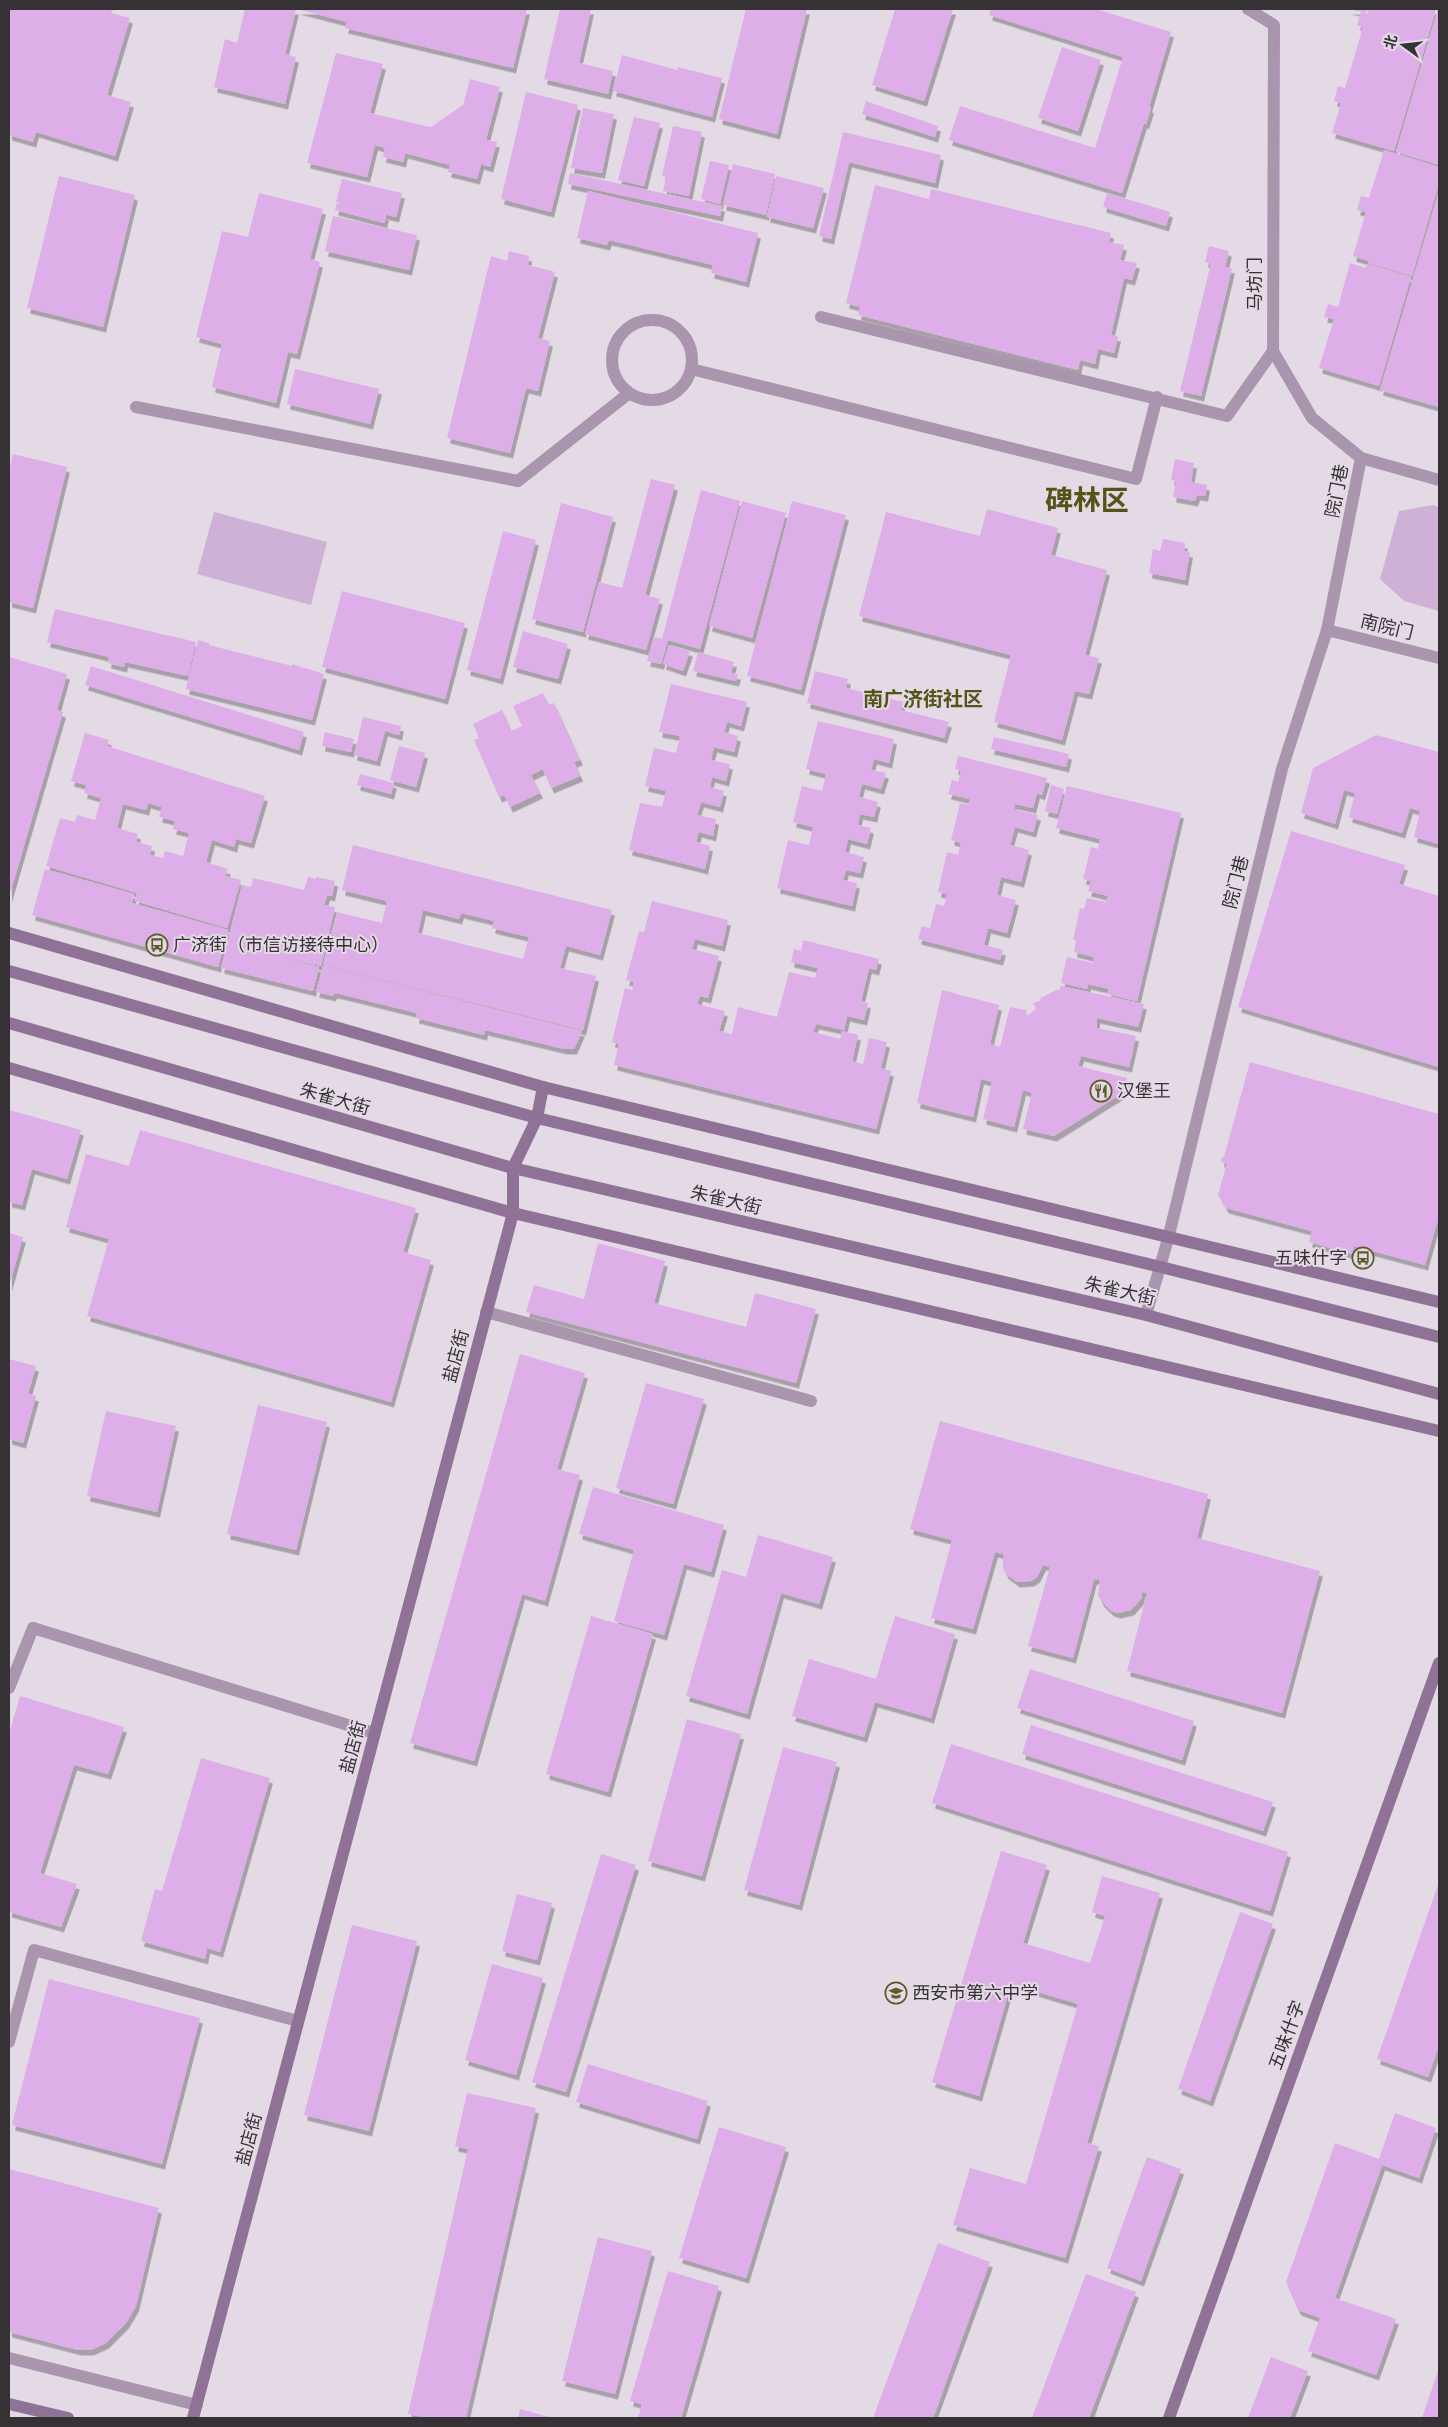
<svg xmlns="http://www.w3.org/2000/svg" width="1448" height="2427" font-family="Bitter,'Noto Sans SC',serif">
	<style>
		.green { fill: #cfb0d6 }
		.building { fill: #deaee8; fill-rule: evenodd; filter: url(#shadow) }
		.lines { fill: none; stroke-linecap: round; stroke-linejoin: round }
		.lane { stroke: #aa95ae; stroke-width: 12 }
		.street { stroke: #aa95ae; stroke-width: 12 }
		.secondary { stroke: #907296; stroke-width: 12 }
		.labels { text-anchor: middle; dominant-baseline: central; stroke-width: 4; stroke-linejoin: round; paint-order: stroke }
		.street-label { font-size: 18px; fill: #353135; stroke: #e4dae6 }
		.poi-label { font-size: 18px; fill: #353135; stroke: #e4dae6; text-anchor: start }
		.quarter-label { font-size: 20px; font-weight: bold; fill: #535418; stroke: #e4dae6 }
		.town-label { font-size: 28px; font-weight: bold; fill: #535418; stroke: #e4dae6 }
	</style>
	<defs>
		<filter id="shadow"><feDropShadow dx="3" dy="5.5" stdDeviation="0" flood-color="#0004"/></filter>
	</defs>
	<rect width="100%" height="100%" fill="#e4dae6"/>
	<g class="green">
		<polygon points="1433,505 1439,507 1439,611 1404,601 1380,579 1399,511"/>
		<polygon points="214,512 327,542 311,605 197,574"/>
	</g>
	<g class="building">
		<polygon points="9,9 113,9 111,13 130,18 107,95 131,102 115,156 36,132 33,142 9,135"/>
		<polygon points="245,9 296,9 285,54 296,57 285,104 214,87 225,39 237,43"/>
		<polygon points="297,9 527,9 513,68 345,28 347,22"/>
		<polygon points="560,9 591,9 579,63 613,71 608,94 544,79"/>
		<polygon points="746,9 807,9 777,134 719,119"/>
		<polygon points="895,9 953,9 924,101 872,85"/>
		<polygon points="991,9 1096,9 1171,32 1149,107 1151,108 1146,124 1144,123 1122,193 949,140 960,106 1095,148 1123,57 989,15"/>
		<polygon points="1348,9 1367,9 1366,13"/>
		<polygon points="1369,9 1436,9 1394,151 1332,133 1341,103 1334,101 1338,86 1345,88 1363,27 1357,25 1361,12 1367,14"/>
		<polygon points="1438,9 1439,9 1439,165 1396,152"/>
		<polygon points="1062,47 1101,60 1078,131 1038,118"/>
		<polygon points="336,53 383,64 370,113 426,126 431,127 463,105 470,79 500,87 486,140 497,142 490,167 481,164 477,179 448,172 450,165 405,153 403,162 383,157 385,148 375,145 367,177 307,163"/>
		<polygon points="622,55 677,70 678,67 722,78 712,117 613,91"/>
		<polygon points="526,92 578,105 551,212 501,199"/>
		<polygon points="866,101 938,126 935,137 862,114"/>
		<polygon points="583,108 614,114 602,173 571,168"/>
		<polygon points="634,117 660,123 644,186 618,180"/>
		<polygon points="673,126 702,132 689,196 663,191 666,177 662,176"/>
		<polygon points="843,132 941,155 935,183 849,162 831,239 819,236"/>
		<polygon points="1384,150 1439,167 1439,183 1412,276 1368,263 1369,261 1353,256 1366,212 1357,210 1361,196 1369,198"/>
		<polygon points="710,161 729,165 720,204 701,199"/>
		<polygon points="733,164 775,174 766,215 723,205"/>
		<polygon points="570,173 722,206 720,216 568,184"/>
		<polygon points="59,176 135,195 103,327 27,308"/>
		<polygon points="776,176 824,188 813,228 767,217"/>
		<polygon points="342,179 402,193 396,217 336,202"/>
		<polygon points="875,185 929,199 931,189 1111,233 1109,242 1124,245 1120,260 1137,263 1132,280 1124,278 1111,335 1118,336 1114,353 1098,349 1095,364 1080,360 1078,370 858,315 860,307 846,303"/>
		<polygon points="588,191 758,233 746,282 711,273 713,265 609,240 607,245 577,238"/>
		<polygon points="1439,191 1439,407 1380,390"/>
		<polygon points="259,193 323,209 310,259 320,262 297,354 288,352 276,403 212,387 222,344 196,337 222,231 248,237"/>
		<polygon points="1107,193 1170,212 1166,226 1103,207"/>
		<polygon points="337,203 386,215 384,223 335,210"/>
		<polygon points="333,216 417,235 409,270 325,251"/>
		<polygon points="1209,246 1229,251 1225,267 1232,268 1201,396 1180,391 1211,263 1205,262"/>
		<polygon points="509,251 529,256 528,265 555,272 538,338 550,341 538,391 526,388 510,453 447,438 491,256 507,261"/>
		<polygon points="1350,263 1366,268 1367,264 1411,277 1379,386 1319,368 1334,319 1324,317 1328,304 1338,307"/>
		<polygon points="295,369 379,389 370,424 287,404"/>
		<polygon points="13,454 67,467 33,608 9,602 9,472"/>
		<polygon points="1175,459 1194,463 1191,482 1207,485 1205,496 1197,495 1195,501 1173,497 1176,481 1171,480"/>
		<polygon points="651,479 675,485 645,595 660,599 646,650 585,634 599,582 622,588"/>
		<polygon points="701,490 740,501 700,649 668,640 661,664 647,661 654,637 662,639"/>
		<polygon points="742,501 786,513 752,638 709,626"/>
		<polygon points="792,501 846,515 801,690 747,676"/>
		<polygon points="561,503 613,517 583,632 532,619"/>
		<polygon points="987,509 1058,528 1051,555 1107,570 1085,655 1099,658 1089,694 1075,691 1062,740 994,722 1011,655 859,616 886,512 980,536"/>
		<polygon points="503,531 536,540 500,679 467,670"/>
		<polygon points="1163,539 1185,543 1184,551 1190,552 1185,580 1149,573 1153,549 1160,551"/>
		<polygon points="342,591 465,623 445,699 322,667"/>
		<polygon points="55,609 196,642 188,676 125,662 124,667 108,663 109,657 47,642"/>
		<polygon points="523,631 568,644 558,679 513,667"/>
		<polygon points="198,640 209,643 209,645 292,666 292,664 324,674 312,720 186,689"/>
		<polygon points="669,645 690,651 683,671 663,664"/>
		<polygon points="698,652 734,662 731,673 738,674 736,681 693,671"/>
		<polygon points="9,657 67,674 57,710 63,712 9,897"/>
		<polygon points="91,666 304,732 299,750 85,685"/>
		<polygon points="815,671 848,679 846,688 903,702 901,710 949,722 944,738 807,703"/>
		<polygon points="671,684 747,702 741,726 727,722 724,732 738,736 734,752 714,747 711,760 730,764 726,781 712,777 710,787 724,791 720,807 701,802 697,815 716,819 713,836 699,832 696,842 710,846 705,869 629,850 640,803 662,807 666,791 645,786 654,748 676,753 680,736 659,732"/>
		<polygon points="543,693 548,705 554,703 580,760 574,762 580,776 551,788 543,769 531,775 540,793 510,807 504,795 499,797 474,740 479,738 473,724 502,710 511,731 522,726 513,706"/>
		<polygon points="363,717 401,726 399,735 385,731 377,761 354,755"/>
		<polygon points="818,721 894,739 889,763 874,759 871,770 886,773 881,789 862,784 859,797 878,802 874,817 860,814 858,825 871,828 867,844 848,839 845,852 864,857 860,873 846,870 843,880 857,883 852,906 777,888 788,840 809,845 813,827 793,822 802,786 822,791 826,774 806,769"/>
		<polygon points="325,732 354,739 351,752 322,746"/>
		<path d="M85,733L109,740L107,746L265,796L251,843L236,839L234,847L212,840L206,862L228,869L225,876L241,880L227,928L135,901L137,893L46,866L60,818L75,822L77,815L95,820L101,798L84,793L86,785L71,781ZM148,803L162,807L159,817L175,821L173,829L189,833L183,856L165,851L163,858L150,855L152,846L136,842L138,834L117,828L123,804L146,810Z"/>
		<polygon points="1376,735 1439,752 1439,844 1414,837 1420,811 1410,808 1402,833 1349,817 1355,793 1344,790 1335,824 1301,813 1313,768"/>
		<polygon points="994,737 1069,754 1066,767 991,749"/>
		<polygon points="399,746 425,753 416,787 390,780"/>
		<polygon points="958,756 1047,778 1042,795 1037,793 1033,808 1015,804 1014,809 1038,815 1033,832 1015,827 1010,845 1029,850 1021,882 1001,877 997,895 1016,900 1007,933 988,928 984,945 1003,950 1000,960 918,939 922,926 930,928 936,904 944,906 947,894 938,892 947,852 958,855 961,843 951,840 960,803 969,805 970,799 948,794 952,780 958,782 961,771 955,769"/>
		<polygon points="360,774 394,783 391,794 357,785"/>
		<polygon points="1051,785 1064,789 1057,814 1045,811"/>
		<polygon points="1067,786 1181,813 1137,1001 1107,994 1109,989 1088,984 1087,989 1061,983 1067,957 1093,963 1094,957 1074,952 1076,940 1073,940 1080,908 1084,909 1087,898 1106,902 1108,896 1088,891 1091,881 1083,879 1091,847 1098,849 1100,839 1056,828"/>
		<polygon points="1291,831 1405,865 1399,884 1439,896 1439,1067 1238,1007"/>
		<path d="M353,845L612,910L600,955L566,946L560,968L596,976L583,1030L323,965L337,912L382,923L387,901L342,890ZM423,910L459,919L461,913L494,921L492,928L529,937L523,959L418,933Z"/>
		<polygon points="45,869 134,894 132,903 228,930 218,967 32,915"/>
		<polygon points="308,877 316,879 316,877 335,881 332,896 327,895 324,905 335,907 321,966 257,951 319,967 313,991 221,968 242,885 251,887 253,878 304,890"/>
		<polygon points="652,901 728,920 722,946 695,939 692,949 719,956 708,998 700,996 697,1004 725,1011 719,1031 732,1034 738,1007 777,1017 789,972 815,978 818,968 791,962 794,949 801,951 803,940 879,959 876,970 869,968 861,1001 868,1003 864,1020 847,1016 844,1030 816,1024 813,1032 840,1039 842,1031 858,1035 852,1061 863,1064 869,1038 887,1042 881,1068 891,1071 876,1129 614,1065 619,1044 612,1042 625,988 632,990 634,982 626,980 639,931 644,932"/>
		<polygon points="323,966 582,1031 574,1049 564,1049 485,1030 484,1035 416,1018 417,1013 340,994 334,993 333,996 316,992"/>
		<polygon points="1061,986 1144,1004 1138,1027 1097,1018 1097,1028 1136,1036 1129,1067 1081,1056 1078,1066 1127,1078 1124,1092 1054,1136 1023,1129 1032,1093 1023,1090 1014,1127 983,1119 992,1082 981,1079 973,1117 917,1103 942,990 999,1005 990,1044 1000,1047 1010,1007 1026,1010 1026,1017 1036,1009 1033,1003 1040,1001 1041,998 1056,990 1059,990"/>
		<polygon points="1250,1062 1439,1114 1439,1223 1437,1222 1425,1265 1354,1246 1352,1254 1309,1242 1312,1231 1226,1208 1218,1195 1227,1163 1221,1162 1222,1157 1224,1157"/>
		<polygon points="9,1110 81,1130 67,1179 32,1169 22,1205 9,1202"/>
		<polygon points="140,1130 416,1208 403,1252 431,1260 391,1402 87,1316 109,1239 66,1227 86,1154 129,1166"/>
		<polygon points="9,1233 23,1237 9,1286"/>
		<polygon points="598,1243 665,1261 654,1303 746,1327 755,1293 816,1309 796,1383 526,1312 534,1285 584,1299"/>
		<polygon points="520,1354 585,1373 557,1469 580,1475 545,1601 522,1594 474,1761 410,1743"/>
		<polygon points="9,1359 36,1366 28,1394 36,1396 23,1443 9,1439"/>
		<polygon points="646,1383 704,1399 673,1504 616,1488"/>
		<polygon points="258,1405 327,1422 296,1550 227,1534"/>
		<polygon points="106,1411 176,1426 157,1512 87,1496"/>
		<polygon points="940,1421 1208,1494 1197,1538 1320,1571 1282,1713 1127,1671 1147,1593 1142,1592 1141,1599 1131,1610 1118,1613 1111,1611 1101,1601 1098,1595 1100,1580 1094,1579 1073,1658 1028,1646 1050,1567 1043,1565 1037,1577 1031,1581 1017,1582 1006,1574 1003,1568 1003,1554 995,1552 973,1629 931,1618 952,1540 910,1529"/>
		<polygon points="593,1487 724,1525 711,1572 684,1564 664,1635 614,1621 634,1550 579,1534"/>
		<polygon points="758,1535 833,1557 819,1604 781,1593 747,1714 686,1696 722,1570 746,1577"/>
		<polygon points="591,1616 653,1634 608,1792 546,1774"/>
		<polygon points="895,1616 955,1634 931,1718 875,1702 864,1737 792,1716 809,1659 876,1679"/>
		<polygon points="1030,1669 1194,1721 1182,1760 1017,1708"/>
		<polygon points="20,1696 124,1727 108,1774 74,1765 40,1873 77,1884 61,1927 9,1912 9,1734"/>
		<polygon points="687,1719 741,1734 702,1876 648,1861"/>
		<polygon points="1031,1725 1273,1802 1263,1831 1022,1754"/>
		<polygon points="951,1744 1288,1852 1270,1911 932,1803"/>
		<polygon points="783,1747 837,1762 799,1905 744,1890"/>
		<polygon points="201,1758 270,1778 220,1952 207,1948 205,1959 141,1941 155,1889 162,1891"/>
		<polygon points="1001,1851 1047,1865 1023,1943 1090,1963 1105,1916 1092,1912 1102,1876 1160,1893 1087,2143 1099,2146 1065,2258 953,2225 970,2168 1026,2184 1078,2004 1011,1984 979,2096 932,2082"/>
		<polygon points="601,1854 636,1865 566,2092 532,2082"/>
		<polygon points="1439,1882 1439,2045 1428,2077 1377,2059"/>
		<polygon points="517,1894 552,1903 537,1960 502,1951"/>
		<polygon points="1240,1912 1273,1924 1210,2101 1178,2089"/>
		<polygon points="352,1925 417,1941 369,2131 304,2115"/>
		<polygon points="492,1964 543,1978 516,2075 465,2060"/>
		<polygon points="49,1979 200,2018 162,2164 12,2125"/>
		<polygon points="588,2064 708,2101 697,2139 576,2102"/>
		<polygon points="467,2093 536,2108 466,2418 428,2418 408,2414 468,2149 455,2146"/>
		<polygon points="1395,2113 1436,2128 1419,2178 1382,2165 1335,2298 1396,2319 1376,2375 1308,2351 1320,2318 1298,2310 1286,2282 1335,2143 1379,2159"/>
		<polygon points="719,2127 786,2147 746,2278 679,2258"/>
		<polygon points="1147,2157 1181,2169 1141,2281 1107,2268"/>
		<polygon points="9,2169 159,2208 136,2306 126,2323 106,2343 91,2350 78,2350 9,2332"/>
		<polygon points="598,2237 652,2251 615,2394 562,2381"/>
		<polygon points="938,2243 990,2262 933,2418 873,2418"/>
		<polygon points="668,2271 719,2286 681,2418 638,2418 642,2404 630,2401"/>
		<polygon points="1086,2274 1136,2292 1089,2418 1032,2418"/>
		<polygon points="1271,2357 1308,2371 1290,2418 1248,2418"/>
		<polygon points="1439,2368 1439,2418 1422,2418"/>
		<polygon points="520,2409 553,2418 518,2418"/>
	</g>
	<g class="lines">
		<g class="lane">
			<polyline points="821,317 1227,416 1273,351"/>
			<circle cx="652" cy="360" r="40"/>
			<polyline points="691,369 1136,479 1157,397"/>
			<polyline points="136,407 518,481 628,394"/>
			<polyline points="486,1312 811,1401"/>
			<polyline points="9,1688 33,1628"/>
			<polyline points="9,2042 34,1950 298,2021"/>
			<polyline points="9,2358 197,2405"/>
		</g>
		<g class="street">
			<polyline points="1248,9 1274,25 1273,351 1312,418 1361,458 1439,480"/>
			<polyline points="1327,630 1439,658"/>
			<polyline points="1146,1315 1168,1239 1282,769 1327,630 1361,458"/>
			<polyline points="33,1628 374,1733"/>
		</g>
		<g class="secondary">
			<polyline points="9,933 543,1087 1439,1302"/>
			<polyline points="9,971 537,1118 1161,1267 1439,1337"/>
			<polyline points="9,1023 513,1168 1146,1315 1439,1394"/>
			<polyline points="9,1068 513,1213 1439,1431"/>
			<polyline points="9,2404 68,2418"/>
			<polyline points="193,2418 513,1213 513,1168 537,1118 543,1087"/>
			<polyline points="1169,2418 1439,1663"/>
		</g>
	</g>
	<defs>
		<g id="bus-ring" transform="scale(1.125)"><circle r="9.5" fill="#e4dae6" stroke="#5c5d2a" stroke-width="1.5"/><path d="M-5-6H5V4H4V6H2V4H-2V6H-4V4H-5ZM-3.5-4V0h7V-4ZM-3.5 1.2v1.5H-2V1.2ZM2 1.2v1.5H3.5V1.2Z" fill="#5c5d2a"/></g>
		<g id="restaurant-ring" transform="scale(1.125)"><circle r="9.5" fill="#e4dae6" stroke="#5c5d2a" stroke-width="1.5"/><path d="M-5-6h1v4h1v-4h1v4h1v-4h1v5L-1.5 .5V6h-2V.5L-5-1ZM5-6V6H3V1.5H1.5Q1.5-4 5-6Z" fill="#5c5d2a"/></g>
		<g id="school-ring" transform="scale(1.125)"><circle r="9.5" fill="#e4dae6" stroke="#5c5d2a" stroke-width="1.5"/><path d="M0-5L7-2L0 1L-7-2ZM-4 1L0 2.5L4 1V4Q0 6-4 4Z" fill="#5c5d2a"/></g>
	</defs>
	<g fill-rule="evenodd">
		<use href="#bus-ring" x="157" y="945"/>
		<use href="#restaurant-ring" x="1101" y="1091"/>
		<use href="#bus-ring" x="1363" y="1258"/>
		<use href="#school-ring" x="896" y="1993"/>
	</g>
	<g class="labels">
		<g class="street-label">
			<text transform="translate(1255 284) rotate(-90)">马坊门</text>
			<text transform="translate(1337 491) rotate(-79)">院门巷</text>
			<text transform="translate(1387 627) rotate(14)">南院门</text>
			<text transform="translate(1236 882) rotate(-76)">院门巷</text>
			<text transform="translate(335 1099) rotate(16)">朱雀大街</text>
			<text transform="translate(726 1200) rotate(13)">朱雀大街</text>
			<text transform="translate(1120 1291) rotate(13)">朱雀大街</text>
			<text transform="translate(456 1356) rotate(-75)">盐店街</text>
			<text transform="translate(353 1747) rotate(-75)">盐店街</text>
			<text transform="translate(1287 2035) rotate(-70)">五味什字</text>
			<text transform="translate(249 2139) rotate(-75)">盐店街</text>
		</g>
		<g class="poi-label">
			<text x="173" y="945">广济街（市信访接待中心）</text>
			<text x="1117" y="1091">汉堡王</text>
			<text x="1347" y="1258" text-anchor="end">五味什字</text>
			<text x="912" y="1993">西安市第六中学</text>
		</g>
		<g class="quarter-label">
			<text x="923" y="699">南广济街社区</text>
		</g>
		<g class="town-label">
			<text x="1087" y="500">碑林区</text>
		</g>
	</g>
	<rect width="1448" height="2427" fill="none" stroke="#353135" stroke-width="20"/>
	<g transform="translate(1403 45) rotate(285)" stroke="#e4dae6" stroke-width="4" paint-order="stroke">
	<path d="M0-4L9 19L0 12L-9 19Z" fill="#353135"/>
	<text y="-8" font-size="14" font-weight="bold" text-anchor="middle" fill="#353135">北</text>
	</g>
</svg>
